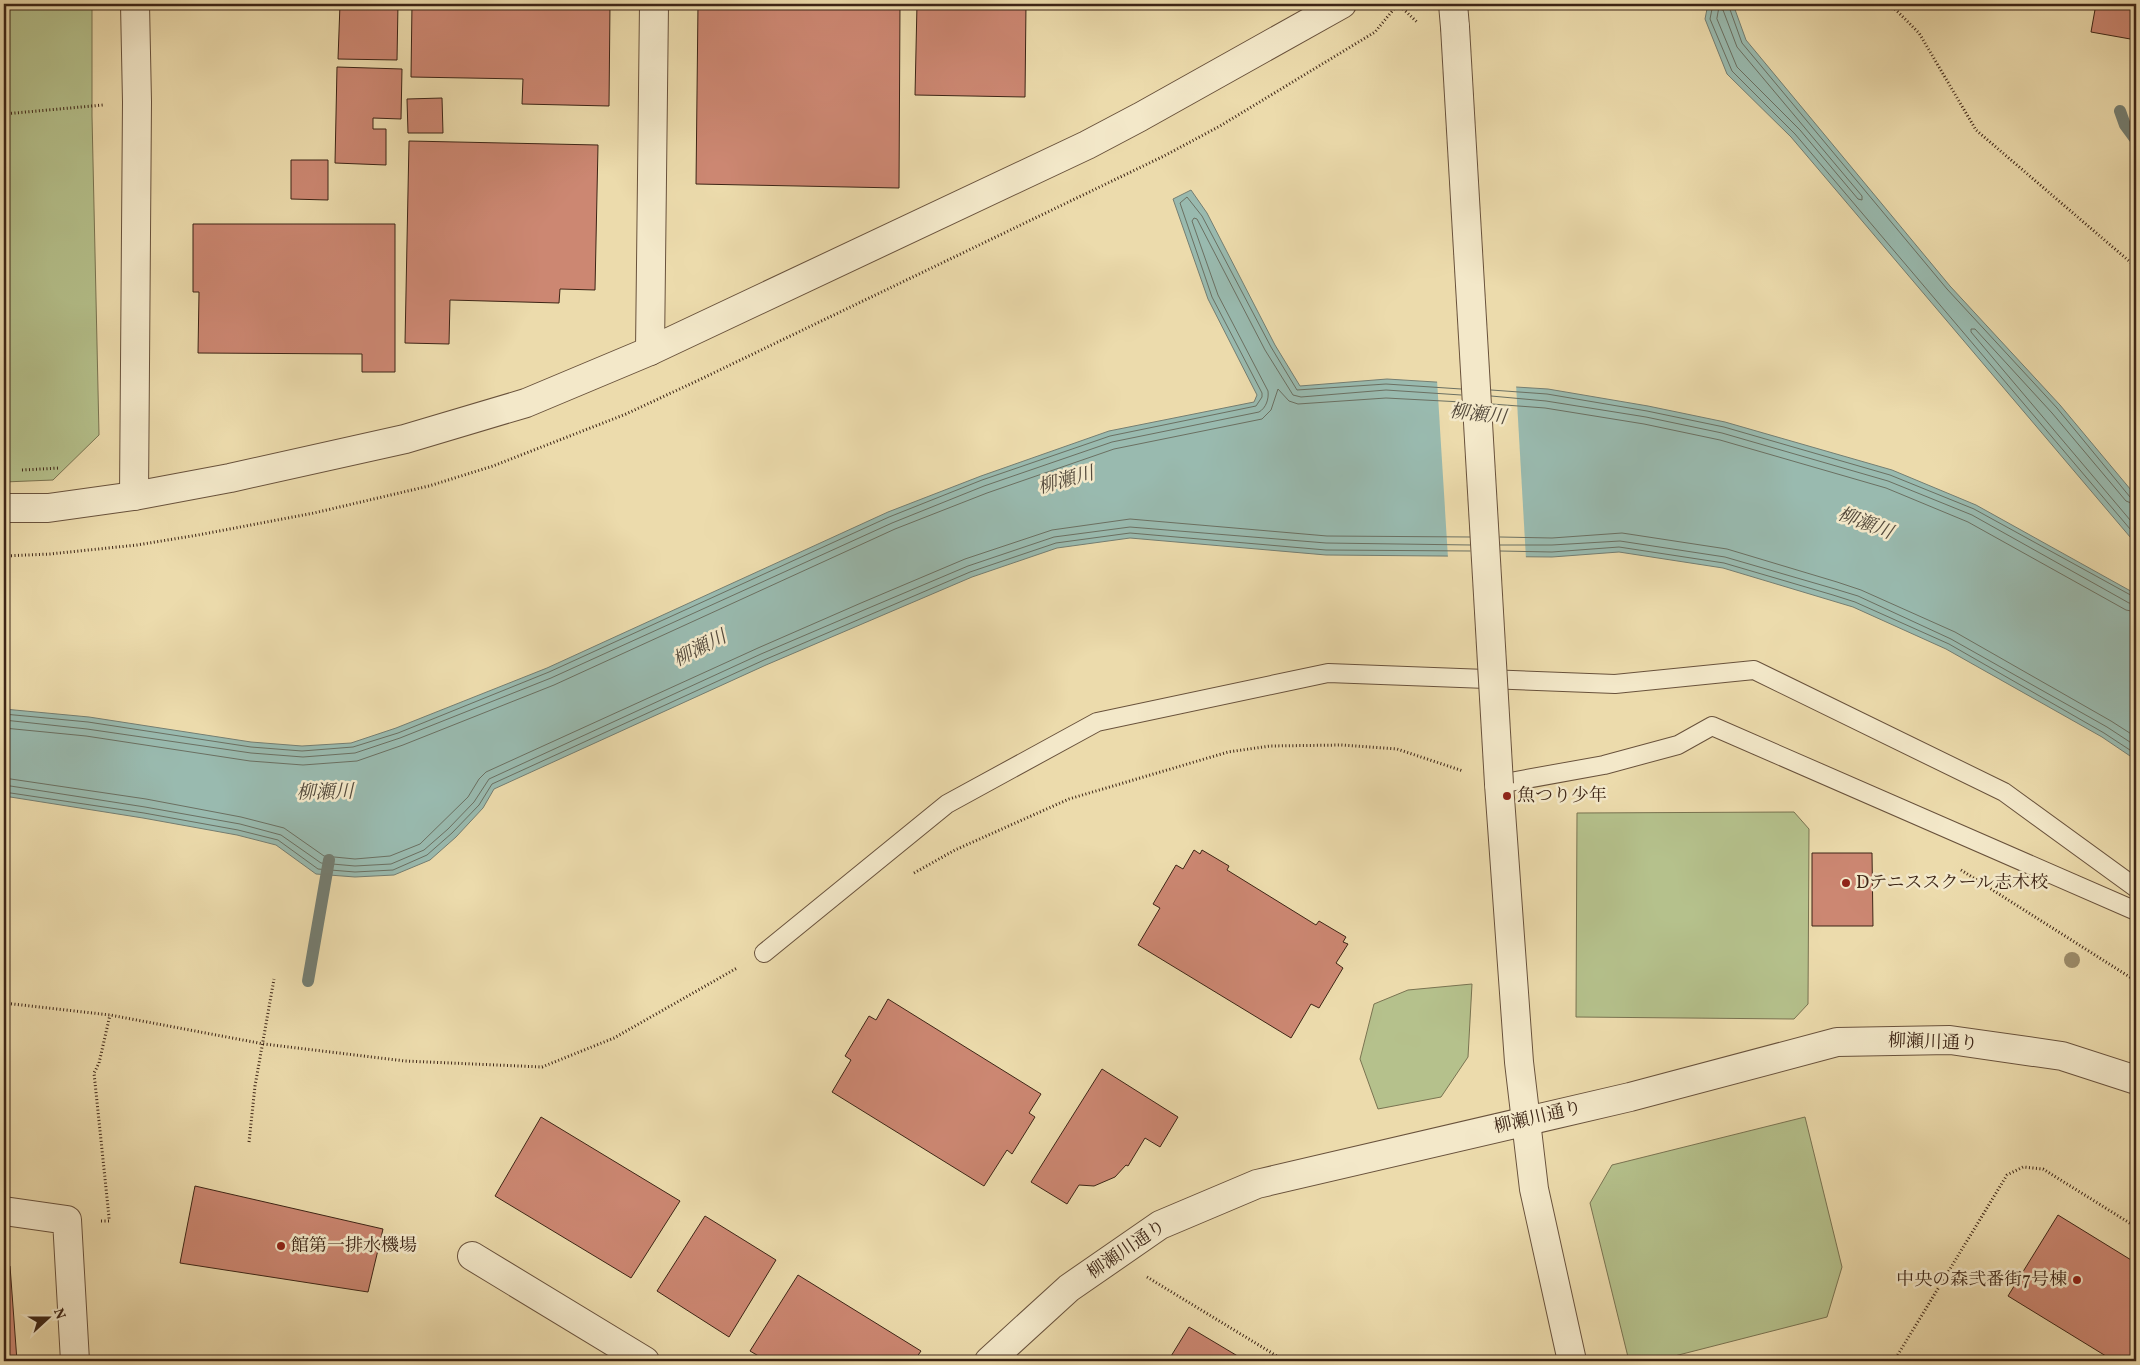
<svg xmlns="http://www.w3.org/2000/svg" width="2140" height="1365" font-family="Vollkorn,'Noto Serif JP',serif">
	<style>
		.green { fill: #b5c18c; stroke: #797351 }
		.water { fill: #99baaf; stroke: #747e72 }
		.pier { fill: #ecdbac }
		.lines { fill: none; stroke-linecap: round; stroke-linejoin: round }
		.shore { stroke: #6b7062; stroke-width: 1 }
		.stream { stroke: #747e72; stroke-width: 12 }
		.building { fill: #cc8772; stroke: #3d2516 }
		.service-casing { stroke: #69523c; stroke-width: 20 }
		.minor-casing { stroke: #69523c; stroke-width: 30 }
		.tertiary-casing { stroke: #69523c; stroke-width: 30 }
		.path { stroke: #3d2516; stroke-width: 3; stroke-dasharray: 1 2.5; stroke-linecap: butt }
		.service { stroke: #f3e8c9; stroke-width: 18 }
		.minor { stroke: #f3e8c9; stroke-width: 28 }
		.tertiary { stroke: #f3e8c9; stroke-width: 28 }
		.tertiary-bridge-casing { stroke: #69523c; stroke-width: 30; stroke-linecap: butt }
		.tertiary-bridge { stroke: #f3e8c9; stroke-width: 28 }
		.tree { fill: #9c8c6a }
		.poi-dot { fill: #8f2418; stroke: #f3e8c9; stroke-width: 2 }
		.labels { text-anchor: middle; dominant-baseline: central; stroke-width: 5; stroke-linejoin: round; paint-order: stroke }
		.poi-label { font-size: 18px; fill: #3d2516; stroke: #f3e8c9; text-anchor: start }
		.street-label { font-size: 18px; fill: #3d2516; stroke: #f3e8c9 }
		.water-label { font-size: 19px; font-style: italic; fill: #544a3c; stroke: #f3e8c9 }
	</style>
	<rect width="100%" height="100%" fill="#ecdbac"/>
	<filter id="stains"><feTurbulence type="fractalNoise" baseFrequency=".004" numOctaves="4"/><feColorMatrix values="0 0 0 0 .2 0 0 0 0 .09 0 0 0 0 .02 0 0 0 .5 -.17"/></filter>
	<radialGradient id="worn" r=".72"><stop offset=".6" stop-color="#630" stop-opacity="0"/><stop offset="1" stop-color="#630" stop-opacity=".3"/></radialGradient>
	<g class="green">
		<polygon points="4,4 92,4 92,116 99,435 53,480 4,482"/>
		<polygon points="1794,812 1809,829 1808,1004 1794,1019 1576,1017 1577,813"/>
		<polygon points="1472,984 1468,1057 1441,1097 1378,1109 1360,1059 1374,1004 1408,990"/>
		<polygon points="1805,1117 1842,1267 1827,1317 1655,1361 1629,1361 1590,1203 1612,1165"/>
	</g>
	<g class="water">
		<polygon points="1708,4 1733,4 1746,40 1950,286 2060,405 2136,496 2136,544 1791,137 1727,74 1705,19"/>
		<polygon points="1191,190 1207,213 1275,345 1300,386 1387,379 1548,389 1648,406 1725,422 1892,470 1976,505 2136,594 2136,760 2102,737 1946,649 1853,607 1723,568 1619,552 1552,557 1326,555 1130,538 1057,548 972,577 766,665 494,789 483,808 456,837 430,860 394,875 355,877 316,874 276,845 237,835 143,818 4,796 4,709 89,717 251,742 302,746 351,743 396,728 547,668 888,512 981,476 1109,431 1254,402 1257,395 1208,299 1173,199"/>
	</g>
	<polygon class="pier" points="1437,380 1516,384 1526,559 1448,558"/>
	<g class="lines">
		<g class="shore">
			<polyline points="1713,4 1710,19 1732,71 1795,134 2136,536"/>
			<polyline points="1728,4 1742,43 1947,289 2057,408 2130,497 2136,498"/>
			<polygon points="1719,9 1723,10 1737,47 1862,196 1862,200 1858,199 1800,130 1737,67 1717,19"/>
			<polyline points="1491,390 1547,394 1647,411 1724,427 1890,475 1974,509 2136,598"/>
			<polyline points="1491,396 1546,401 1646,417 1722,433 1888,481 1972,515 2129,603 2136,604"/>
			<polyline points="1492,404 1545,408 1644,424 1720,440 1886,488 1968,522 2126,610 2136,612"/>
			<polyline points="2136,505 2126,501 2052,413 1975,329 1971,329 1971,332 2136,527"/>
			<polyline points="1500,537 1552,538 1622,533 1727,549 1837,582 1861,590 1955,632 2111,721 2136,737"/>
			<polyline points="1500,545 1552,545 1620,541 1725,557 1835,589 1858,596 1951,639 2107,727 2136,746"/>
			<polyline points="1500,551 1552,552 1619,547 1724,563 1833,595 1855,602 1949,644 2104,733 2136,754"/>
			<polyline points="4,714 88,722 251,747 302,751 353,747 398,733 549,672 889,517 982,480 1110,436 1256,406 1262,397 1262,393 1212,297 1180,203 1187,197 1202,216 1271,347 1297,390 1386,384 1461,389"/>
			<path d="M4,720L87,729L251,753L303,757L355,753L400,738L551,678L892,523L984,486L1112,442L1259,412C1266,408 1269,399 1268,391L1218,295L1192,221L1194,218L1197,219L1265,350L1293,395L1301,397L1386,390L1461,395"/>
			<polyline points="4,728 86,736 250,761 303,765 357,761 403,745 554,685 895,529 987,493 1114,449 1262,419 1271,410 1278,389 1289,401 1298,404 1386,398 1462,402"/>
			<polyline points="4,778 146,799 241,817 284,828 324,856 355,859 390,856 420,844 468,797 479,779 486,772 758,648 861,603 965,559 1052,530 1130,519 1327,536 1470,537"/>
			<polyline points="4,785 145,807 240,824 281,835 321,863 355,866 391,864 424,850 448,829 474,802 489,779 761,654 864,610 968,566 1054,537 1130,527 1326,543 1470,545"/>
			<polyline points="4,792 144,813 238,830 278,840 318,869 355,872 393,870 427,855 452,833 479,805 492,784 764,660 970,572 1056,543 1130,533 1326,550 1470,551"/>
		</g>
		<g class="stream">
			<polyline points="2120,111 2125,125 2136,140"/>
			<polyline points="308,981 329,860"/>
		</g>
	</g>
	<g class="building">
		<polygon points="340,4 398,4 397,60 338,59"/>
		<polygon points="412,4 610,4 609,106 522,104 523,79 411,77"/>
		<polygon points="698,4 900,4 899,188 696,184"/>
		<polygon points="917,4 1026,4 1025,97 915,95"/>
		<polygon points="2096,4 2136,4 2136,40 2091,32"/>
		<polygon points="337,67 402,69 401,119 373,118 373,129 386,129 386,165 335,163"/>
		<polygon points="442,98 443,133 408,133 407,99"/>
		<polygon points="409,141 598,145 595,290 560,289 559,303 450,300 449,344 405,343"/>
		<polygon points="291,160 328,160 328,200 291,199"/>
		<polygon points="193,224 395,224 395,372 362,372 362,354 198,353 199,292 193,292"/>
		<polygon points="1194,850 1200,854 1202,850 1229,866 1227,870 1316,925 1319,921 1346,937 1343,942 1348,944 1336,963 1343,968 1319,1008 1311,1004 1291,1038 1138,945 1160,908 1153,904 1176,865 1183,869"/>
		<polygon points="1812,853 1872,853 1873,926 1812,926"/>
		<polygon points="888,999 1041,1094 1029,1113 1035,1117 1012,1154 1007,1150 984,1186 832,1092 851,1060 845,1056 869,1016 876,1020"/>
		<polygon points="1102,1069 1178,1117 1160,1147 1145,1138 1128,1166 1126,1165 1115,1177 1094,1186 1079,1185 1067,1204 1031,1182"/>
		<polygon points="541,1117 680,1201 631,1278 495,1196"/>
		<polygon points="195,1186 383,1229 368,1292 180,1263"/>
		<polygon points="2058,1215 2136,1263 2136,1361 2114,1361 2008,1296"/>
		<polygon points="705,1216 776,1260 729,1337 657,1291"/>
		<polygon points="4,1266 10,1266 17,1361 4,1361"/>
		<polygon points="798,1275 921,1351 914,1361 767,1361 750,1351"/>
		<polygon points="1189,1327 1246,1361 1168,1361"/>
	</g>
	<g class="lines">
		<g class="service-casing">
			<g id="service">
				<polyline points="1499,784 1604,765 1678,745 1712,726 2136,911"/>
				<polyline points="764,953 947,804 1097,722 1328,673 1615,684 1754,670 2004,792 2136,888"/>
			</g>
		</g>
		<g class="minor-casing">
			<g id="minor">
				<polyline points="4,1211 67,1220 75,1361"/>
				<polyline points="472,1256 645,1361"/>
			</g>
		</g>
		<g class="tertiary-casing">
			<g id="tertiary">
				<polyline points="1453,4 1455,27"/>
				<polyline points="650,351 654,4"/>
				<polyline points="134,496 137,102 135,4"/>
				<polyline points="4,508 48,508 134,496 230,478 405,439 526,403 650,351 1087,145 1140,117 1342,4"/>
				<polyline points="1499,784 1519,1062 1534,1189 1572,1361"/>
				<polyline points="989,1361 1069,1288 1160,1225 1257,1184 1630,1097 1837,1042 1950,1040 2062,1056 2136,1080"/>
			</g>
		</g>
		<g class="path">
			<polyline points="1890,4 1919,33 1976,130 2136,267"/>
			<polyline points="4,114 103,105"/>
			<polyline points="22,470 60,468"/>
			<polyline points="4,556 50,554 137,545 198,535 314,513 429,486 493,466 626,414 701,379 1164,156 1220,126 1375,32 1398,4 1418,23"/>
			<polyline points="1961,870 2136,981"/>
			<polyline points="914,873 955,850 1069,799 1228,752 1270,746 1341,745 1397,749 1463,771"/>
			<polyline points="4,1003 110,1015 264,1044 405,1061 542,1067 614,1038 737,968"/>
			<polyline points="249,1142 255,1086 274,979"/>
			<polyline points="101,1221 109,1221 109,1217 94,1073 99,1063 110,1015"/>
			<polyline points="1147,1277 1285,1361"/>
			<polyline points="1894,1361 2007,1175 2023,1167 2043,1169 2136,1227"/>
		</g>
		<use href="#service" class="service"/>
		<use href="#minor" class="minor"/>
		<use href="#tertiary" class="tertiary"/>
		<g class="tertiary-bridge-casing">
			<polyline id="tertiary-bridge" points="1455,27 1499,784"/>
		</g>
		<use href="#tertiary-bridge" class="tertiary-bridge"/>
	</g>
	<circle class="tree" cx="2072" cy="960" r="8"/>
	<g class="poi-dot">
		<circle cx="1507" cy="796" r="5"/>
		<circle cx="1846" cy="883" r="5"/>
		<circle cx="281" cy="1246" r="5"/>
		<circle cx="2077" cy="1280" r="5"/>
	</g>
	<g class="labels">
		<g class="poi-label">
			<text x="1517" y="796">魚つり少年</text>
			<text x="1856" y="883">Dテニススクール志木校</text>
			<text x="291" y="1246">館第一排水機場</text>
			<text x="2067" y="1280" text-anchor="end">中央の森弐番街7号棟</text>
		</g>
		<g class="street-label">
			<text transform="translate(1933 1043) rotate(2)">柳瀬川通り</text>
			<text transform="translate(1538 1118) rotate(-13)">柳瀬川通り</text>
			<text transform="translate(1127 1250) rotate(-34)">柳瀬川通り</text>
		</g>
		<g class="water-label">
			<text transform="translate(1478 415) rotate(7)">柳瀬川</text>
			<text transform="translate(1066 481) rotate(-15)">柳瀬川</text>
			<text transform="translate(1865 524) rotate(21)">柳瀬川</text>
			<text transform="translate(700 649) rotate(-27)">柳瀬川</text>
			<text transform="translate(325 793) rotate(-1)">柳瀬川</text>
		</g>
	</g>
	<rect width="2140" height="1365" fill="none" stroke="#ecdbac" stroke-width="20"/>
	<rect x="5" y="5" width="2130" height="1355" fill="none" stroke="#3d2516" stroke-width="2.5"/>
	<rect x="10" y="10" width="2120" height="1345" fill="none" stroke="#3d2516"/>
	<g transform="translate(48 1318) rotate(69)" stroke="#f3e8c9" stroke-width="4" paint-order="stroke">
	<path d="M0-4L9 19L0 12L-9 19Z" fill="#3d2516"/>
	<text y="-8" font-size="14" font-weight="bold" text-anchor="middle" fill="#3d2516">N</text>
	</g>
	<rect width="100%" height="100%" filter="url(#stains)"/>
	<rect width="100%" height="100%" fill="url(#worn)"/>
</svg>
